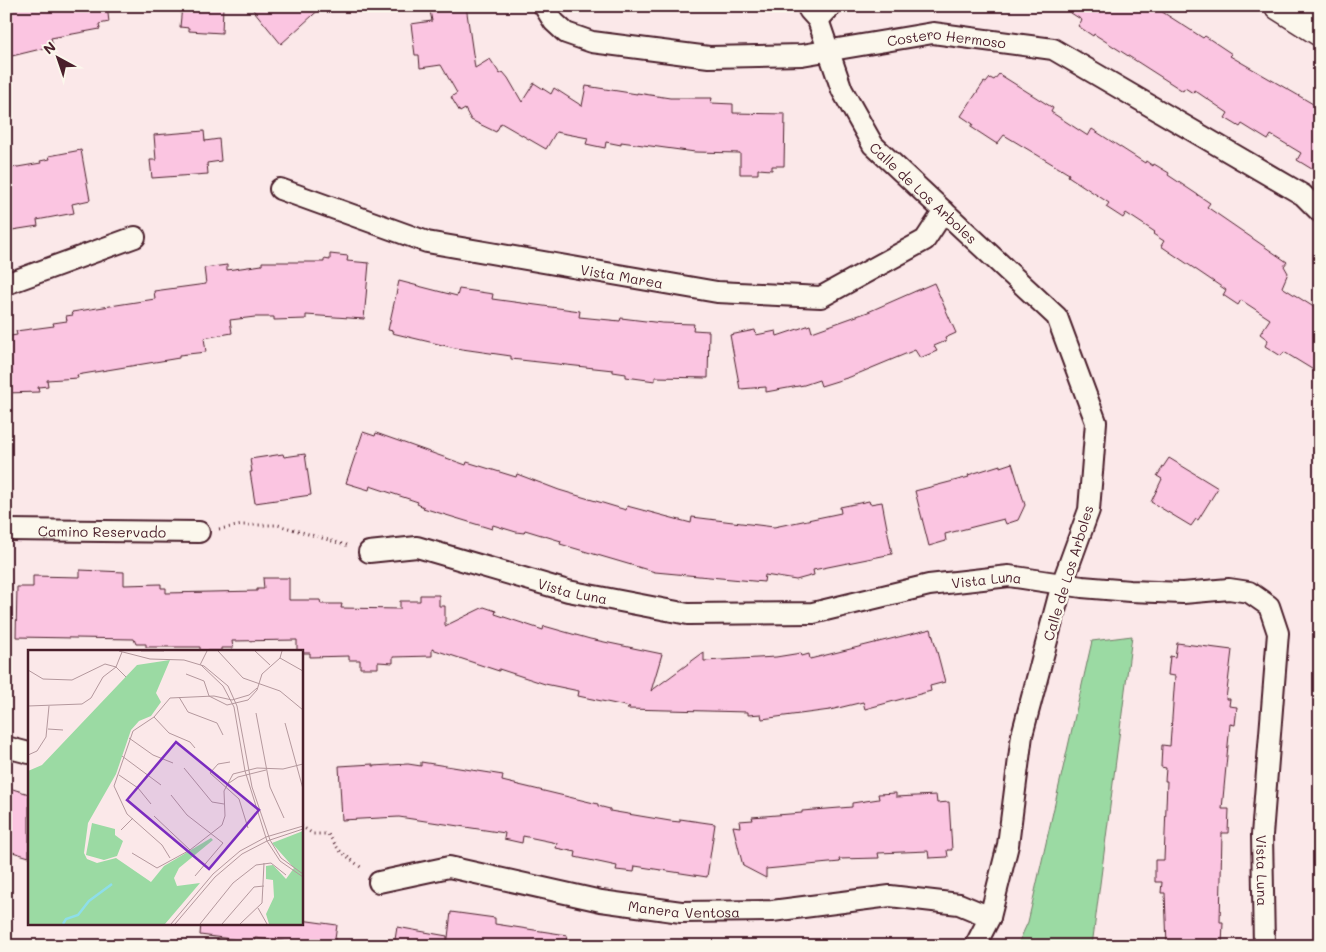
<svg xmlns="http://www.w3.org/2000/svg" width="1326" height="952" font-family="Mali,sans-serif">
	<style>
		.green { fill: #9bdaa3; stroke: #727c67 }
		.building { fill: #fbc5e1; stroke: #4a1f2b }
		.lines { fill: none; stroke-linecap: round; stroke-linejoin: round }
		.street-casing { stroke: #4a1f2b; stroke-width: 24 }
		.secondary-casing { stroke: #4a1f2b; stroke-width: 31 }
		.path { stroke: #4a1f2b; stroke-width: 3; stroke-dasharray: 1 4; stroke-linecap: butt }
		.street { stroke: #fbf7ec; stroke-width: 20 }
		.secondary { stroke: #fbf7ec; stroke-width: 28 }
		.labels { text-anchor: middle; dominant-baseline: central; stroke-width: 5; stroke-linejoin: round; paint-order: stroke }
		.street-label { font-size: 14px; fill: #4a1f2b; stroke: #fbf7ec }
		.inset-river { fill: none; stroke: #8edee9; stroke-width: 2.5 }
		.inset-road { fill: none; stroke: #b4989d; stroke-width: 1 }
		.view { fill: #7b2cbf; fill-opacity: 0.15; stroke: #7b2cbf; stroke-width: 2.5 }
		.inset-edge { fill: none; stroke: #4a1f2b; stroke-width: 2.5 }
	</style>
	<rect width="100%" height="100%" fill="#fbe8e9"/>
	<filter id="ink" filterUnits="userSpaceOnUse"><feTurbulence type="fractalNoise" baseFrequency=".02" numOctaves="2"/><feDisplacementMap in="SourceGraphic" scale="10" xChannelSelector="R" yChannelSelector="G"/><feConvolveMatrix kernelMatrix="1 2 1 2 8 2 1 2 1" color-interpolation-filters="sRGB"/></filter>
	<g filter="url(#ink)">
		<polygon class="green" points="1132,636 1092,946 1017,946 1028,922 1092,641"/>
		<g class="building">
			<polygon points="6,6 107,6 109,22 99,24 100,29 51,38 53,46 12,56 6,29"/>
			<polygon points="182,6 223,6 222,33 189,31 189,28 180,27"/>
			<polygon points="250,6 323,6 281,44"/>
			<polygon points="429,6 466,6 475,68 490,59 500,74 503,72 508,78 522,102 534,83 551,94 554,88 582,106 586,86 637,94 637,93 670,98 712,98 711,103 733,104 733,113 785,114 784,166 772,166 772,170 758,169 758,174 740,174 740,153 695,152 621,142 621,145 606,142 605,148 586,144 588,138 556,132 546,149 501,123 496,132 471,120 465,109 460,112 451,97 457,93 441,65 420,68 419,55 415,55 411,24 432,21"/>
			<polygon points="1060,6 1153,6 1203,38 1205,36 1232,54 1230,56 1320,108 1320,174 1297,160 1301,153 1271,135 1268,140 1242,124 1240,127 1225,118 1228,113 1194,90 1193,93 1185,88 1183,91 1094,34 1093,36 1078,26 1082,20"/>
			<polygon points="999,74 1053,108 1051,112 1088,136 1092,129 1145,163 1146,161 1153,166 1154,164 1169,173 1168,175 1210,203 1207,207 1287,262 1284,266 1288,273 1282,287 1320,311 1320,374 1284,352 1281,356 1265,346 1268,340 1260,334 1270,319 1241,300 1238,305 1223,295 1226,290 1161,246 1164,241 1153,234 1155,232 1126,213 1123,218 1106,207 1109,203 1068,176 1069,174 1004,135 997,144 971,127 973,124 961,116 984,82 986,83 990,78 994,80"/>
			<polygon points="204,131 205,141 219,139 221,161 207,163 208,174 152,178 150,160 156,160 154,135"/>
			<polygon points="81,150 90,200 72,204 74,213 37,220 38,226 6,231 6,169 41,163 40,161 50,159 49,156"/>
			<polygon points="330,254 348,256 347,261 369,263 364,319 306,315 306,319 274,320 274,317 255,317 230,320 232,333 204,338 206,352 179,355 179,358 77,375 78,378 47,380 48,386 38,387 39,392 6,393 6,341 11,341 11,336 17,335 16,331 54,326 53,323 67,321 66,316 73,315 72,312 155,299 154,291 206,284 204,268 227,265 227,270 262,265 262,262 324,262 324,259 330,260"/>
			<polygon points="399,281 457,296 459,289 493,294 492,299 580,311 579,317 620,321 621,318 662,323 694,324 693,330 709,331 708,378 655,377 655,381 626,377 626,374 613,372 613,370 511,359 511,356 455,348 392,333 393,331 388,330"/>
			<polygon points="934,283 956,333 945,338 946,341 934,346 937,351 920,358 915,350 850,377 821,386 819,380 804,385 766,392 766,387 740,389 730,335 755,330 756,335 776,331 777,336 810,325 812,332 868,312"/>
			<polygon points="363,432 375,436 376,433 466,465 467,462 516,477 517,474 559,490 626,510 627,506 691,523 692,517 774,527 841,513 840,507 869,501 870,504 882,502 892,554 813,570 814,575 796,580 765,575 764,582 655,572 560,544 561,541 525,530 524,533 516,532 493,525 492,529 423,508 424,507 417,504 418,502 370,486 369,490 346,483"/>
			<polygon points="283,454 284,457 305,454 311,495 255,503 250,472 252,472 250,459"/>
			<polygon points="1169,458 1218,488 1198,520 1196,519 1191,526 1151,502 1162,479 1157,476"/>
			<polygon points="1012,463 1025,505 1018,520 1006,524 1004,519 945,534 946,541 929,546 915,491 969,477 968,475 1000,465 1000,467"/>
			<polygon points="80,570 124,572 124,585 161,584 161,588 166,588 166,593 257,591 257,589 264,589 263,578 289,578 289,600 320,600 321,604 342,604 341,608 400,609 400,601 420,601 420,595 439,595 439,606 445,606 445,626 484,607 496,611 495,614 543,630 544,626 590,639 662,654 651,691 704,652 704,661 776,657 801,653 802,656 809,654 810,659 931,629 945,682 930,686 931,691 865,709 863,702 830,710 762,719 761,714 748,715 748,712 627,709 630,707 578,696 579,691 545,684 499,669 499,671 432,649 432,656 393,657 393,663 378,662 378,668 360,668 360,660 349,660 349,656 310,657 310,653 301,653 301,651 297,651 297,640 232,641 233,648 221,648 221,651 200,651 200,647 146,647 146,644 136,644 134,639 16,637 17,587 33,587 33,576 80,577"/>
			<polygon points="1177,643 1232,650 1226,699 1230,699 1229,706 1237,707 1235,725 1230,724 1222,809 1229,809 1228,833 1222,833 1220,922 1223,922 1222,946 1167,946 1165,893 1161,893 1162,882 1155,882 1155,860 1164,860 1167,781 1165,781 1166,768 1161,767 1162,745 1170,746 1175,676 1168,675 1170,656 1175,657"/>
			<polygon points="421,762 503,775 502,781 598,804 598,806 610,809 610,811 670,821 680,822 680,819 715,824 707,877 635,866 634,872 616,870 617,866 575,857 576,852 556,848 557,843 523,836 522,843 504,839 505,833 399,817 342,820 339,766 373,764 373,766 408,764 421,766"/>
			<polygon points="6,787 29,794 29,857 6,850"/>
			<polygon points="896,793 896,797 936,795 937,803 949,802 952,850 947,850 948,857 929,858 928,851 878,853 879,858 839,859 840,862 766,869 766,878 743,866 733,826 740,827 739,821 753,820 752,817 802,813 802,811 852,807 852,803 879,799 878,794"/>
			<polygon points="451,912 495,918 495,924 567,935 566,946 447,946"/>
			<polygon points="301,920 337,925 334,946 289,946 290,942 255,938 254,942 200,935 201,923 301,923"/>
			<polygon points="397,927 447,936 447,946 394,946"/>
		</g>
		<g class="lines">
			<g class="street-casing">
				<g id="street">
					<path id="s1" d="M544,6L554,22L566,33L592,42L709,57L802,55L933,33L1053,49L1303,195L1320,212"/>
					<path id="s2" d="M809,6V10L818,20L842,90L873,145L1057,317L1096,422L1089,510L1062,584L1022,735L1008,845L990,917L975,946"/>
					<polyline points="818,20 831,6"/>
					<path id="s3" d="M280,189L427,242L717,292L821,297L925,240L944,211"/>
					<polyline points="6,284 135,237"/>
					<path id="s4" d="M6,530L199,532"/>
					<path id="s5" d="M369,552L417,547L568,591L688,614L813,613L929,585L1009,576L1082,587L1130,591L1183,593L1229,589L1249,592L1269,606L1278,633L1262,835L1264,946"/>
					<polyline points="6,747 29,753"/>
					<path id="s6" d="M379,882L449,867L601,901L681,912L772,911L890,896L959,904L990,917"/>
				</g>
			</g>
			<g class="secondary-casing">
				<polyline id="secondary" points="1279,6 1320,32"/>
			</g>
			<g class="path">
				<polyline points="219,529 243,525 278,525 349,546"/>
				<polyline points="301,826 313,834 328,834 339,850 363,869"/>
			</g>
			<use href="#street" class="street"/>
			<use href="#secondary" class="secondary"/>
		</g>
	</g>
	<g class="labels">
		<g class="street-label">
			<text stroke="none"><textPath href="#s1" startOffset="420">Costero Hermoso</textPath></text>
			<text stroke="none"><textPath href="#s2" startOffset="224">Calle de Los Arboles</textPath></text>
			<text stroke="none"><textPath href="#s3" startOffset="354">Vista Marea</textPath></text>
			<text stroke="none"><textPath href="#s4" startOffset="96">Camino Reservado</textPath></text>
			<text transform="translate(1068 573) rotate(-73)">Calle de Los Arboles</text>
			<text stroke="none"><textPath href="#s5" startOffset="630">Vista Luna</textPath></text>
			<text stroke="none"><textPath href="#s5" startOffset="210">Vista Luna</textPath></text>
			<text stroke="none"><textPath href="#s5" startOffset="1185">Vista Luna</textPath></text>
			<text stroke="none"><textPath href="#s6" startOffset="311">Manera Ventosa</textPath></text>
		</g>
	</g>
	<g transform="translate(28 650)">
		<rect width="275" height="275" fill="#fbe8e9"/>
		<path d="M142,10L128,43L133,52L123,66L111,71L103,80L88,124L60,173L56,203L59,209L69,213L88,208L123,232L136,216L183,188L185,190L151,218L146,228L149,236L172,233L137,274H0V121L14,115L109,15ZM64,173L87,179V185L95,191L89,206L76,210L58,205ZM275,181V274H241L238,264L246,247L245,230L238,229V216L245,215L258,229L266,218L244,193Z" fill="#9bdaa3"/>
		<path class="inset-river" d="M35,274L38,269L50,265L61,251L84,234"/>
		<path class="inset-road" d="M91,1L122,9L156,10L176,16L200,36L209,56L224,137L242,190L253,208L275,224M113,1H136M190,1L215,28L252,41L275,60M227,1L242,15M252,8L275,21M172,15L179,1M173,15L195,36L206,57L217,121L239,191L252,211L275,227M0,20L15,29L44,30L77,14L88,17L98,27M158,24L176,31L181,46M181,46L199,55L220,50L229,40L234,24L252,8L254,1M151,47L160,62L189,73L195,85M0,56L54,54L63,48L75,27L88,17L94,2M228,63L242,137L256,168M126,67L141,83L162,92L167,98M257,73L275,139M20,79L35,80M101,88L125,105L145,113M0,105L9,101L18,87L21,56M94,106L133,135M202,112L190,114L182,123L211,149L220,178M156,118L184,152L196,154M91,125L110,138L123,154M198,135L210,127L238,120M143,145L159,165L195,193L167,226M126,166L162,200M93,180L105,168M104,203L129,218L162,200L194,175L197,166L196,141L205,124L229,118L255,119L275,114M142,208L134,195L99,164L86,136L105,81L126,67L142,48L186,46L204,50L221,45L229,38M230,258L239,274M143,274L185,224L212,201L238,187L275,176M147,274L187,227L214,204L239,191L275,179M172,274L205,233L228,215L243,213L258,225M194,274L226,237L236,236M212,274L234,253L236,213"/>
		<path class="view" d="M148,92L231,160L181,219L99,150Z"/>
		<rect width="275" height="275" class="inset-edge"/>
	</g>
	<rect width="1326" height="952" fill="none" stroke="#fbf7ec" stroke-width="25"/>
	<rect x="12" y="12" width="1301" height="927" fill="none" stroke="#4a1f2b" stroke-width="2" filter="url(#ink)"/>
	<g transform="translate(58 58) rotate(320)" stroke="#fbf7ec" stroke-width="4" paint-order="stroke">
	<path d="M0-4L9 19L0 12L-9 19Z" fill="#4a1f2b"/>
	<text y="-8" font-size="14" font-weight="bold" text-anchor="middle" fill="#4a1f2b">N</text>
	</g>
</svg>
